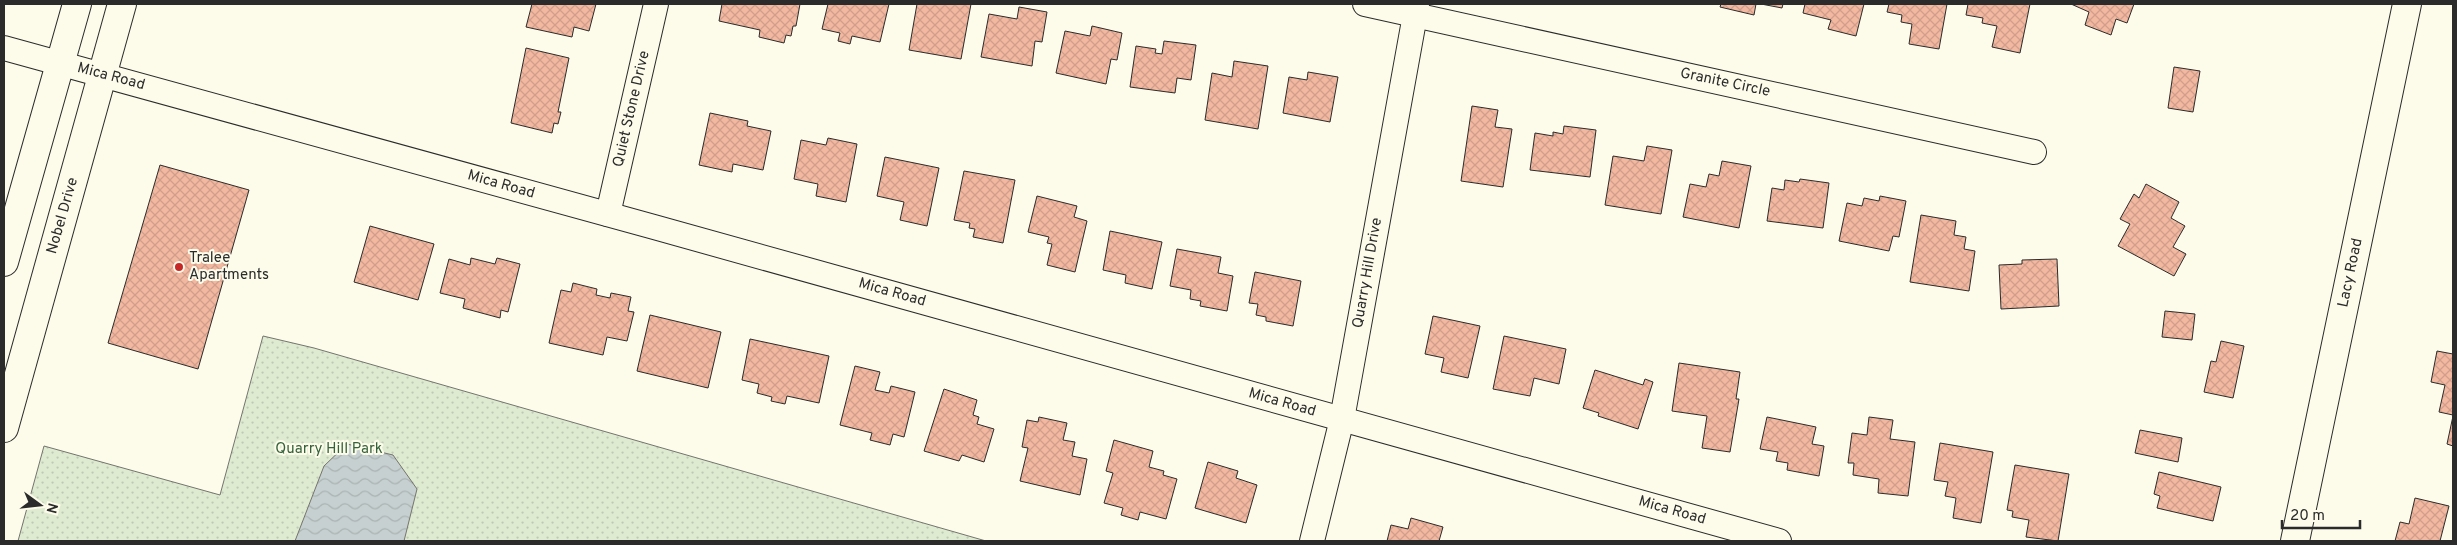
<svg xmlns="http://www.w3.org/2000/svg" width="2457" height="545" font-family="Overpass,sans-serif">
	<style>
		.park { fill: url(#park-dots); stroke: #74746e }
		.water { fill: url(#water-waves); stroke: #74746e }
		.building { fill: url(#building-cross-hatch); stroke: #2b2b2b }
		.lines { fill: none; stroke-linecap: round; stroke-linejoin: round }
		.minor-casing { stroke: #2b2b2b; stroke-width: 26 }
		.tertiary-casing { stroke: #2b2b2b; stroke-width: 30 }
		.secondary-casing { stroke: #2b2b2b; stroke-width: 30 }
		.minor { stroke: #fdfbea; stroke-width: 24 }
		.tertiary { stroke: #fdfbea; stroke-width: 28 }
		.secondary { stroke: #fdfbea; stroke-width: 28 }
		.poi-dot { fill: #c62828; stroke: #fdfbea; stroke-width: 2 }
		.labels { text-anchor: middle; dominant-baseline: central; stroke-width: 4; stroke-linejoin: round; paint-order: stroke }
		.street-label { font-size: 15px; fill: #2b2b2b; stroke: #fdfbea }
		.poi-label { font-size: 15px; fill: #2b2b2b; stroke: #fdfbea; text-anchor: start }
		.park-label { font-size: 15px; fill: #34623c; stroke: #fdfbea }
	</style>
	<defs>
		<pattern id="park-dots" width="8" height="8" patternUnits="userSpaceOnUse" patternTransform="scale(1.25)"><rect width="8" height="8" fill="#deebd1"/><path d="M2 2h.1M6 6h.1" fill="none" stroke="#bfcab4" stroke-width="1.8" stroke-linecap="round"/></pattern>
		<pattern id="water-waves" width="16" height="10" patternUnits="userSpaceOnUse" patternTransform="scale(1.25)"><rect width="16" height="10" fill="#c7d0d0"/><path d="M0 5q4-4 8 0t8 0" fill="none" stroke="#abb3b3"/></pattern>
		<pattern id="building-cross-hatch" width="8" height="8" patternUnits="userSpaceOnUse" patternTransform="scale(1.25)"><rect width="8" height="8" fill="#f2b8a0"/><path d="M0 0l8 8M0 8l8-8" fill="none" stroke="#d09e8a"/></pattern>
	</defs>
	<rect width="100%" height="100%" fill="#fdfbea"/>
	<polygon class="park" points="263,336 314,348 986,541 18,541 44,446 220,495"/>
	<polygon class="water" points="347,444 393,455 417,489 404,541 295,541 324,466"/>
	<g class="building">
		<polygon points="532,4 596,4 589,31 574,27 572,37 526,27"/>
		<polygon points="722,4 800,4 796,26 793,26 791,36 786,35 784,43 759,37 760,30 719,21"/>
		<polygon points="828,4 889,4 880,42 852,36 850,44 838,41 840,33 822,29"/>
		<polygon points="917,4 971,4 961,59 909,50"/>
		<polygon points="1721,4 1756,4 1754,15 1720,7"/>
		<polygon points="1761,4 1783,4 1782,8"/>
		<polygon points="1805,4 1864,4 1856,36 1828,29 1831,20 1803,13"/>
		<polygon points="1889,4 1947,4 1939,49 1909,44 1912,24 1901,22 1902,15 1887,12"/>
		<polygon points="1968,4 2030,4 2020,53 1992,47 1997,26 1982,23 1983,18 1966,15"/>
		<polygon points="2071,4 2134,4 2127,23 2116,19 2111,35 2085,25 2089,12"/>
		<polygon points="1019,7 1047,12 1042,42 1035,41 1032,66 981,57 989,14 1017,19"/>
		<polygon points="1092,26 1122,33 1117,60 1111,59 1106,84 1056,73 1065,31 1090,36"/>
		<polygon points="1164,41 1196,45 1191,80 1177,78 1175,93 1130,87 1136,46 1156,49 1155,53 1162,54"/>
		<polygon points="526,48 569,58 558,112 561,112 558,124 554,123 552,133 511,123"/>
		<polygon points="1234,61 1268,66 1258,129 1205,120 1212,73 1232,77"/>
		<polygon points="2174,67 2200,71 2193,112 2168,108"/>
		<polygon points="1308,72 1338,77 1330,122 1283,113 1289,77 1307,80"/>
		<polygon points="1472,106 1498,110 1495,127 1512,129 1503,187 1461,181"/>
		<polygon points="710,113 748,121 747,126 771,131 763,170 733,164 732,172 699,165"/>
		<polygon points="1564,126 1596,130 1590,177 1530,170 1535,133 1553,136 1553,132 1563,134"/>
		<polygon points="828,138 857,144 846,202 816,196 818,184 794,179 801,140 826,145"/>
		<polygon points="1647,146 1672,150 1661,214 1605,205 1613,156 1644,161"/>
		<polygon points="885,157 939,168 927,226 900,220 904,202 877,196"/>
		<polygon points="1722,161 1751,166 1739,228 1683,217 1690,184 1706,187 1709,174 1719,176"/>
		<polygon points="160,165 249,190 198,369 108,343"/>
		<polygon points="964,171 1015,180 1003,243 973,237 975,229 969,228 970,223 954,220"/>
		<polygon points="1800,179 1829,183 1823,228 1767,221 1772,188 1784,190 1785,180 1799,182"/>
		<polygon points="2146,184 2179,202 2171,218 2185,226 2173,247 2186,254 2174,276 2118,246 2130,224 2120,219 2134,194 2139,198"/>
		<polygon points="1037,196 1077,206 1074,217 1087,221 1075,272 1047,265 1052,244 1047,243 1049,237 1028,232"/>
		<polygon points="1880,196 1906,201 1899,237 1893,236 1889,251 1839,241 1847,203 1862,206 1864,198 1879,201"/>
		<polygon points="1921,215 1956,221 1954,235 1966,237 1964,249 1975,251 1969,291 1910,282"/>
		<polygon points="370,226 434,244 418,300 354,282"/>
		<polygon points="1110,231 1162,242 1152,289 1125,283 1126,275 1103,270"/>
		<polygon points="1177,249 1221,257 1218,273 1233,276 1227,311 1200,306 1201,301 1190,299 1191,290 1170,286"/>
		<polygon points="471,258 495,264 497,258 520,264 508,312 501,310 500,318 463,308 465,299 440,293 449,259 470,265"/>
		<polygon points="2057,259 2059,306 2001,309 1999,265 2022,264 2022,260"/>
		<polygon points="1255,272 1301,281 1293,326 1266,321 1266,317 1256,315 1258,304 1249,303"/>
		<polygon points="573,283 597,289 596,295 610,298 611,293 631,297 628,311 634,312 627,341 607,337 603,355 549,343 561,290 571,292"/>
		<polygon points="2165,311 2195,314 2192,340 2162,337"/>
		<polygon points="650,315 721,332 708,388 637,371"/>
		<polygon points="1433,316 1480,326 1468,378 1441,372 1444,358 1425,354"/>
		<polygon points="1504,336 1566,349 1559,384 1534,378 1530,396 1493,389"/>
		<polygon points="750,339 829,356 819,403 787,396 785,404 771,401 772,397 757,393 759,384 742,380"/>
		<polygon points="2221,341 2244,346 2233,398 2204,392 2211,361 2216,362"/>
		<polygon points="2437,351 2453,354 2453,415 2439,412 2445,385 2431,382"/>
		<polygon points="1679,363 1740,372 1736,399 1739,399 1730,452 1702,448 1707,416 1672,411"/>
		<polygon points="855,366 880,372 875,390 889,393 891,386 915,392 904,437 893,434 890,445 870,440 872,433 840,425"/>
		<polygon points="1595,370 1643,385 1645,379 1653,382 1638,429 1598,416 1599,413 1583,408"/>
		<polygon points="944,389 977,400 973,415 979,417 977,424 994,429 984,462 962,455 959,461 924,451"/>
		<polygon points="2453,416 2453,446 2447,444"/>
		<polygon points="1039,417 1067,423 1063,440 1075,442 1072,456 1087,459 1080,495 1020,481 1028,448 1022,447 1027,420 1038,422"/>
		<polygon points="1767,417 1816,427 1812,444 1824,446 1819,476 1787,470 1788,463 1776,461 1778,452 1760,449"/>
		<polygon points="1869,417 1893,420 1890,439 1915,442 1908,496 1878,493 1879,479 1853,475 1854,463 1848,463 1852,433 1867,435"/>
		<polygon points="2140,430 2182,438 2178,462 2135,453"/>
		<polygon points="1114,440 1153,451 1149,467 1164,471 1163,475 1177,479 1166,519 1140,512 1138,520 1121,515 1123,508 1104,503 1113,473 1106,471"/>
		<polygon points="1940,443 1993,452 1981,523 1953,518 1956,498 1945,496 1948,482 1934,480"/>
		<polygon points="1208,462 1238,471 1236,478 1257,485 1246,523 1195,508"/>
		<polygon points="2015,465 2069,474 2058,541 2026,537 2029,520 2012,517 2013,511 2007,510"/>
		<polygon points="2159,472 2221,487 2213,521 2157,508 2160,496 2154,494"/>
		<polygon points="2415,498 2449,506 2440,541 2395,541 2400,522 2409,524"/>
		<polygon points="1411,518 1443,527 1439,541 1387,541 1391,525 1408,529"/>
	</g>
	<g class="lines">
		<g class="minor-casing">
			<g id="minor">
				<polyline points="1365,4 2034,152"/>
				<polyline points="4,48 654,227 1779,541"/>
				<polyline points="608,214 656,4"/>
				<polyline points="1312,541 1342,419 1417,4"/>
			</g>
		</g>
		<g class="tertiary-casing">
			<g id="tertiary">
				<polyline points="4,262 77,4"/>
				<polyline points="4,428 122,4"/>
			</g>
		</g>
		<g class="secondary-casing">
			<polyline id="secondary" points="2295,541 2407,4"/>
		</g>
		<use href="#minor" class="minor"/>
		<use href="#tertiary" class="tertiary"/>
		<use href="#secondary" class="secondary"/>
	</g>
	<circle class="poi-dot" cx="179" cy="267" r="5"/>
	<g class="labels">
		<g class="street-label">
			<text transform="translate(111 77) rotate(15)">Mica Road</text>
			<text transform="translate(1725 83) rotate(12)">Granite Circle</text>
			<text transform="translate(632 109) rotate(-77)">Quiet Stone Drive</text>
			<text transform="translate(501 185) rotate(16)">Mica Road</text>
			<text transform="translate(63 216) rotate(-74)">Nobel Drive</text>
			<text transform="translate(1368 273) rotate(-80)">Quarry Hill Drive</text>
			<text transform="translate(2351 273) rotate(-78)">Lacy Road</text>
			<text transform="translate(892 293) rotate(16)">Mica Road</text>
			<text transform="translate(1282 403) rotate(16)">Mica Road</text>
			<text transform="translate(1672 511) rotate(16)">Mica Road</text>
		</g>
		<g class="poi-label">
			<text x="189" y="258">Tralee<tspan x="189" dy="17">Apartments</tspan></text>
		</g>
		<g class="park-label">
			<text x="329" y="449">Quarry Hill Park</text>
		</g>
	</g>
	<rect width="2457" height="545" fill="none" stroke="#2b2b2b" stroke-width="10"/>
	<g transform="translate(40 505) rotate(105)" stroke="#fdfbea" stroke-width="4" paint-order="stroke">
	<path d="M0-4L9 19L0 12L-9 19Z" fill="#2b2b2b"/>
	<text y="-8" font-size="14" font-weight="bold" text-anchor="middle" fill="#2b2b2b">N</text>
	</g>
	<path d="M2282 520v8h78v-8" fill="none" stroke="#2b2b2b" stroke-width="2.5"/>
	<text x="2290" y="520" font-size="15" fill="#2b2b2b" stroke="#fdfbea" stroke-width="4" paint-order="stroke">20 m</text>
</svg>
